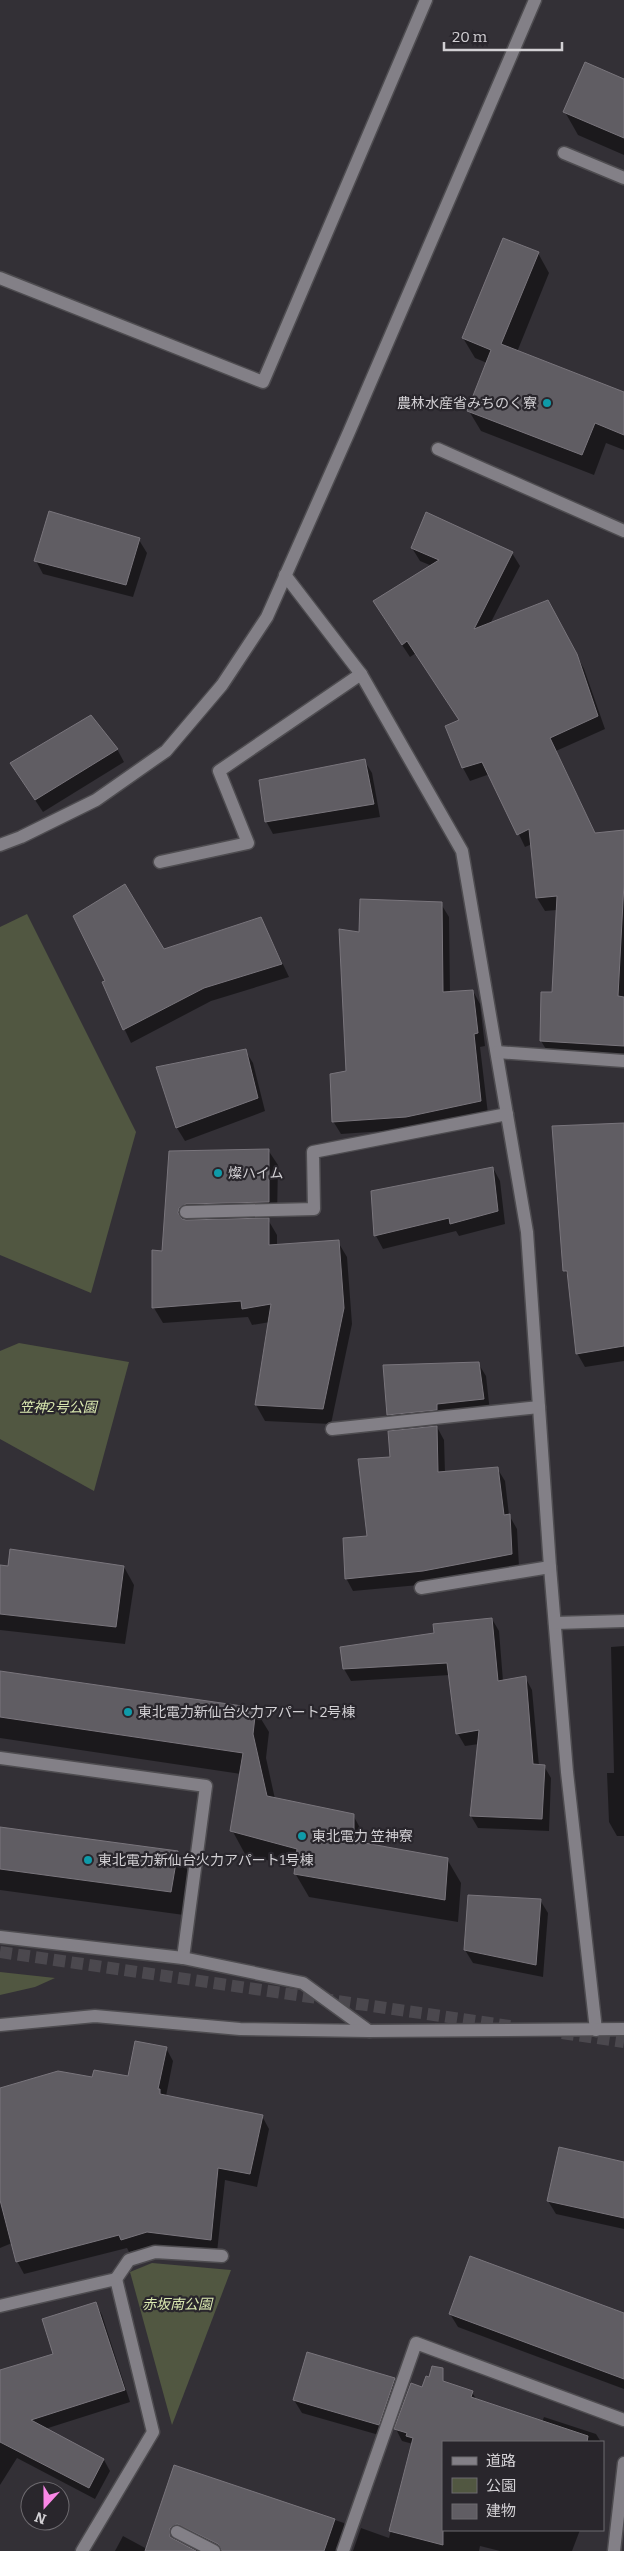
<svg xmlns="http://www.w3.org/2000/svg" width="624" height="2551" font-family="Bitter,'Noto Sans JP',serif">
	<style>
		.green { fill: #515741 }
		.shadow { fill: #0007 }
		.building { fill: #605d63; stroke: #79757c }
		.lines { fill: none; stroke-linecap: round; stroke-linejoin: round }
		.primary-tunnel { stroke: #4b484e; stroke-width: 12; stroke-dasharray: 12 6; stroke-linecap: butt }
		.service-casing { stroke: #4e4c50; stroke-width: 15 }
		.minor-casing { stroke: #4e4c50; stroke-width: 15 }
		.tertiary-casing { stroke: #4e4c50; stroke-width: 15 }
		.service { stroke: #838087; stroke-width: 12 }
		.minor { stroke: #838087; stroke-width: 12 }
		.tertiary { stroke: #838087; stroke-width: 12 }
		.culture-dot { fill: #0f9aa8; stroke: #29262c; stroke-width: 2 }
		.labels { text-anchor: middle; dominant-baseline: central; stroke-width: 4.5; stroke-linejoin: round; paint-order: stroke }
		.poi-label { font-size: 14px; fill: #d2d0d4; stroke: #29262c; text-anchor: start }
		.park-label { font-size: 14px; font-style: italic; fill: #dae9b0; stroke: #29262c }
	</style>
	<rect width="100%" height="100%" fill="#333036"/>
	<g class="green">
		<polygon points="27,914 136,1132 91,1293 0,1255 0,927"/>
		<polygon points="19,1343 129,1362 94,1491 0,1439 0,1351"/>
		<polygon points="0,1972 55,1978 35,1987 0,1995"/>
		<polygon points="152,2263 231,2270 172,2425 130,2272"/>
	</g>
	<g class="shadow">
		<polygon points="624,80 624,155 578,135 565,112"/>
		<polygon points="538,253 549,273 517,352 624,393 624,450 606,443 594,475 481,431 469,411 487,363 475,358 463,338"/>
		<polygon points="139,540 147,553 133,597 43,574 36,561"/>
		<polygon points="412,548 512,553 520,566 490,624 555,614 584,669 605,729 556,751 595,834 624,832 624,1058 549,1054 541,1041 553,994 557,910 545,911 537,898 532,844 525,847 490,774 470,781 463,768 460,721 416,653 410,657 382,615 432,566 420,561"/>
		<polygon points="117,749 124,762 43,812 19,776"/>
		<polygon points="364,760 372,773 380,817 273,834 266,821"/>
		<polygon points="441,904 449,917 450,993 473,991 480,1004 485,1046 480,1047 488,1114 413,1129 341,1134 333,1121 347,1072 360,934"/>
		<polygon points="261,918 289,977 211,1001 131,1043 103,983 164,950"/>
		<polygon points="245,1050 253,1063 265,1111 185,1141 177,1128 158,1068"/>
		<polygon points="624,1124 624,1361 585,1367 577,1353 569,1278 565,1271"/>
		<polygon points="268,1150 278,1165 277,1217 267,1218 277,1235 277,1246 338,1242 347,1257 352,1324 331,1424 265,1421 256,1405 270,1322 252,1325 248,1317 163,1323 154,1308 163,1252 170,1152"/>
		<polygon points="493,1168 500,1181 505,1224 459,1236 456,1231 383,1249 376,1236 373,1192"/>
		<polygon points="478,1363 486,1376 490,1412 395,1428 388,1415"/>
		<polygon points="437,1427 444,1440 445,1473 497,1468 505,1481 509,1515 517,1529 519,1567 430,1584 353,1591 346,1578 369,1537 391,1458"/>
		<polygon points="0,1567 124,1567 134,1585 125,1644 0,1630"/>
		<polygon points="492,1619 499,1631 503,1681 525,1677 532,1690 539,1766 544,1766 551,1778 549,1831 478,1828 471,1816 479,1744 465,1746 458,1734 450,1675 351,1681 344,1669 435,1634"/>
		<polygon points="624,1646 624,1836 617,1836 609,1822 607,1773 614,1773 611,1647"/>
		<polygon points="0,1672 255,1709 269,1732 266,1758 275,1799 353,1815 366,1839 367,1845 447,1859 461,1883 458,1922 309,1897 295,1873 296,1868 245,1854 232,1830 241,1774 0,1738"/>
		<polygon points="0,1828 177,1852 191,1876 184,1915 0,1890"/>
		<polygon points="540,1900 548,1913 543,1977 473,1963 465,1950"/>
		<polygon points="166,2048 173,2061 166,2096 262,2116 269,2129 257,2187 225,2180 217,2252 154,2245 129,2252 127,2248 24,2274 17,2261 12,2243 0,2248 0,2090 93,2078 129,2078"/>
		<polygon points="624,2164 624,2229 556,2214 548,2201"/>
		<polygon points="96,2304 102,2315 130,2402 45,2429 104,2460 110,2471 95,2499 17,2458 0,2485 0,2375 55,2355"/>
		<polygon points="450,2314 624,2314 624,2389 458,2327"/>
		<polygon points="394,2379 402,2392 386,2437 302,2413 294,2400"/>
		<polygon points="423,2388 472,2392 477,2401 542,2422 544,2417 596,2434 601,2442 443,2442 443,2530 580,2530 572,2551 500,2551 480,2546 479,2551 353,2551 361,2528 389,2538 413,2444 402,2441 396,2429"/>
		<polygon points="174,2467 344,2523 351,2534 345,2551 234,2551 180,2536 176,2542 193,2551 115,2551 123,2536 147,2549"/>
	</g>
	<g class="building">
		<polygon points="585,62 624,79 624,138 563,112"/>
		<polygon points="503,238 539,252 501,344 624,392 624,435 595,423 582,455 467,411 491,350 462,338"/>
		<polygon points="49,511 140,538 126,585 34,561"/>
		<polygon points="426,512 513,552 474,629 548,600 577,654 598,716 550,738 595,833 624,830 624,883 618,996 624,997 624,1046 540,1041 541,992 552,992 557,896 536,898 529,829 517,835 482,762 462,768 445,726 459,720 407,641 402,645 373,601 439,560 411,548"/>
		<polygon points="91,715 118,749 35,800 10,763"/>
		<polygon points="365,759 374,804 265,822 259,780"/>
		<polygon points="125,884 164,949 261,917 282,964 204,988 123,1030 102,982 105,981 73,916"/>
		<polygon points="360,899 442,902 443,992 473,990 478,1033 474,1034 481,1101 406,1117 332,1122 330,1074 346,1071 339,929 359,932"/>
		<polygon points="246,1049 258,1098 176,1128 156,1067"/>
		<polygon points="624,1123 624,1346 576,1354 567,1271 563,1271 552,1126"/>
		<polygon points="269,1149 269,1202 186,1204 179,1208 178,1213 182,1219 186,1220 269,1218 269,1245 339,1240 344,1308 323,1409 255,1405 271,1304 242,1309 241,1301 152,1308 152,1250 162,1251 169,1151"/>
		<polygon points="493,1167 498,1211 450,1224 449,1218 374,1236 371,1191"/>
		<polygon points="479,1362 484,1399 437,1404 437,1410 387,1415 383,1365"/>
		<polygon points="437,1426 438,1472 498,1467 504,1515 510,1514 512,1554 423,1571 345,1579 343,1538 367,1536 358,1459 390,1457 388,1431"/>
		<polygon points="10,1549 124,1566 116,1627 0,1614 0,1565 8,1566"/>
		<polygon points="492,1618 498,1681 526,1676 533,1764 545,1765 542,1819 470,1816 479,1730 456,1734 447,1663 343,1669 340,1647 434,1633 433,1624"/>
		<polygon points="0,1671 256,1708 253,1734 267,1796 354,1814 354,1841 448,1858 445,1900 294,1874 297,1849 230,1831 243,1753 0,1717"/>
		<polygon points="0,1827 178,1851 171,1892 0,1869"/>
		<polygon points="468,1895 541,1899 536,1965 464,1950"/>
		<polygon points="135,2041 167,2047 158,2089 160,2089 160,2094 263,2115 250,2174 218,2168 211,2240 147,2232 121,2240 119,2235 16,2262 0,2200 0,2088 58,2071 92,2077 94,2070 128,2076"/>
		<polygon points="559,2147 624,2162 624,2218 547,2201"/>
		<polygon points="470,2256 624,2313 624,2379 449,2314"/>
		<polygon points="96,2302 125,2390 31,2420 104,2459 89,2488 0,2442 0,2370 53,2354 42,2319"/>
		<polygon points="307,2352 395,2378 379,2425 293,2400"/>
		<polygon points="432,2366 443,2368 443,2381 473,2391 471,2397 588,2436 587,2442 443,2442 443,2545 389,2531 413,2438 406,2436 407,2433 394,2429 411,2383 422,2387 426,2376 429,2377"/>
		<polygon points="174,2465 335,2519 324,2551 222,2551 218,2544 177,2524 170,2528 170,2537 196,2551 145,2551"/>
	</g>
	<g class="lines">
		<g class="primary-tunnel">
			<polyline points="0,1952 510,2026"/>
			<polyline points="562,2033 624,2042"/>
		</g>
		<g class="service-casing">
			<g id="service">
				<polyline points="564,153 624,178"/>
				<polyline points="0,278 263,382 426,0"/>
				<polyline points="438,449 624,531"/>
			</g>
		</g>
		<g class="minor-casing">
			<g id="minor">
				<polyline points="285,575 361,674 462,851 527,1232 550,1567 567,1772 596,2030"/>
				<polyline points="160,862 248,843 219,771 361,674"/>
				<polyline points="497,1052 624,1061"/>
				<polyline points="186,1212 314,1209 313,1152 507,1114"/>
				<polyline points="332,1429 539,1407"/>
				<polyline points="421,1588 550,1567"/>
				<polyline points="555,1623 624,1621"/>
				<polyline points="0,1758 206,1786 183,1958"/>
				<polyline points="0,1937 183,1958 303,1983 369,2031"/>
				<polyline points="116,2279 129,2260 155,2252 222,2256"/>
				<polyline points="0,2306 116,2279 153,2432 82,2551"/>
				<polyline points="177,2532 214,2551"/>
				<polyline points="343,2551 416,2343 624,2420"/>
				<polyline points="614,2551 624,2463"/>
			</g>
		</g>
		<g class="tertiary-casing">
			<g id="tertiary">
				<polyline points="0,845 21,837 96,800 166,751 222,685 267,617 349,432 535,0"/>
				<polyline points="0,2025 95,2016 240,2029 369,2031 624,2029"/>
			</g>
		</g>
		<use href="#service" class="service"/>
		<use href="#minor" class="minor"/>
		<use href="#tertiary" class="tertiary"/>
	</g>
	<g class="culture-dot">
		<circle cx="547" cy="403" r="5"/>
		<circle cx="218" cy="1173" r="5"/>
		<circle cx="128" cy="1712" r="5"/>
		<circle cx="302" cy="1836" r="5"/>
		<circle cx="88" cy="1860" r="5"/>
	</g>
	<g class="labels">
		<g class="poi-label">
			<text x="537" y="403" text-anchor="end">農林水産省みちのく寮</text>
			<text x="228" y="1173">燦ハイム</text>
			<text x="138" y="1712">東北電力新仙台火力アパート2号棟</text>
			<text x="312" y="1836">東北電力 笠神寮</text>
			<text x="98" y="1860">東北電力新仙台火力アパート1号棟</text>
		</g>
		<g class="park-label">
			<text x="58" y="1407">笠神2号公園</text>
			<text x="177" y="2304">赤坂南公園</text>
		</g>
	</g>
	<rect x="442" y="2441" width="162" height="90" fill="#29262c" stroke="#6d6a6f"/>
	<rect x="452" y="2457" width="25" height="8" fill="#838087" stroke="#6d6a6f"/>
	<text x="486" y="2466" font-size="15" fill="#d2d0d4">道路</text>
	<rect x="452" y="2478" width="25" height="15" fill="#515741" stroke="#6d6a6f"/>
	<text x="486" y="2491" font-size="15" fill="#d2d0d4">公園</text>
	<rect x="452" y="2504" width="25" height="15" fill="#605d63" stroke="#6d6a6f"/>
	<text x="486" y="2516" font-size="15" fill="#d2d0d4">建物</text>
	<g transform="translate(45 2506) rotate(201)"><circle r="24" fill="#29262c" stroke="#6d6a6f"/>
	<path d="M0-4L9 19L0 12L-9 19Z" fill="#fa87e6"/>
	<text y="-8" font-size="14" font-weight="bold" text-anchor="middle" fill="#d2d0d4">N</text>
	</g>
	<path d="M444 42v8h118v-8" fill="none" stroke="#d2d0d4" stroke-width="2.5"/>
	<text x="452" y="42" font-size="15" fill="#d2d0d4" stroke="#29262c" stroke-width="4" paint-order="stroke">20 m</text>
</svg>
